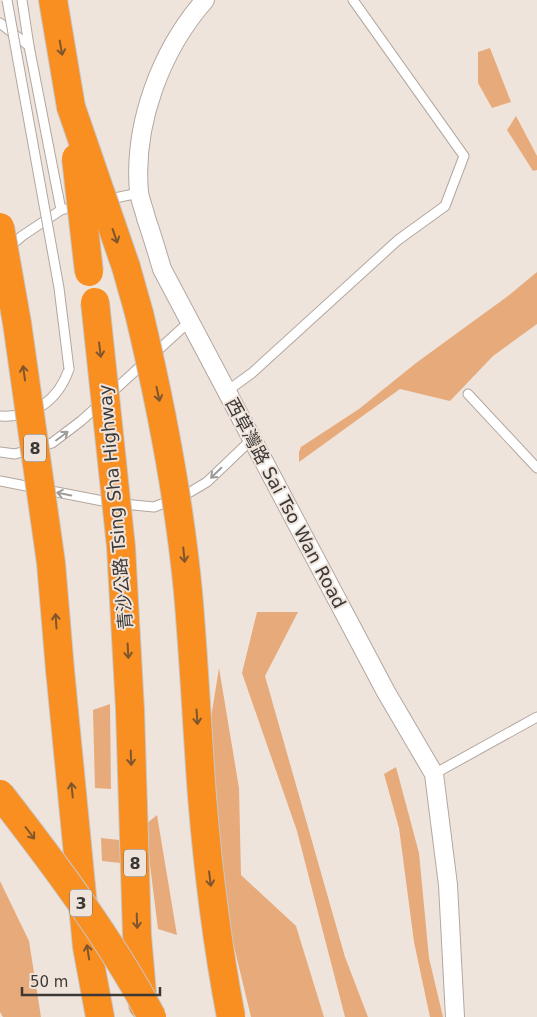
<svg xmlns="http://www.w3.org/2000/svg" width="537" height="1017" font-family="'DejaVu Sans','Noto Sans TC',sans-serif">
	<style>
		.forest { fill: #e7aa7a }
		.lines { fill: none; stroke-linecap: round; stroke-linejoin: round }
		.service-casing { stroke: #b2a7a0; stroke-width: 11 }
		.minor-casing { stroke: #b2a7a0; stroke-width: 20 }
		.motorway-casing { stroke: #c8c7c6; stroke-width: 30 }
		.service { stroke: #fff; stroke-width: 9 }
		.minor { stroke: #fff; stroke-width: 18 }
		.motorway { stroke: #f98e21; stroke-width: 28 }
		.service-bridge-casing { stroke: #b2a7a0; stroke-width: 11; stroke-linecap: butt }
		.motorway-bridge-casing { stroke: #c8c7c6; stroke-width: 30; stroke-linecap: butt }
		.service-bridge { stroke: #fff; stroke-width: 9 }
		.motorway-bridge { stroke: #f98e21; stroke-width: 28 }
		.oneway { stroke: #7e562e }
		.oneway2 { stroke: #9e9c9a }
		.labels { text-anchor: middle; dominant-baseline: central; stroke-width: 4; stroke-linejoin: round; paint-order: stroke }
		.shield { fill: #efe4dc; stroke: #726c67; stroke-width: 1 }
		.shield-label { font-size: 16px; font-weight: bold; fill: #3c3835 }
		.street-label { font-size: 18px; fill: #3c3835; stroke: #efe4dc }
	</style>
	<rect width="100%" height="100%" fill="#efe4dc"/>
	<g class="forest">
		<polygon points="490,48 511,102 492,108 478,83 478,52"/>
		<polygon points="516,116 537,156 537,170 533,171 507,130"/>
		<polygon points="537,272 537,324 493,356 450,401 400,389 299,462 299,452 301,447 359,409 416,363 508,296"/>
		<polygon points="257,612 298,612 265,676 345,957 368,1017 345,1017 297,831 242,673"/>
		<polygon points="219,668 239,788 241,875 296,926 324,1017 251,1017 223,901 204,761"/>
		<polygon points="110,704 111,789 95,788 93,710"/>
		<polygon points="396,767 419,853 429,958 443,1017 430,1017 414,942 399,828 384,774"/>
		<polygon points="157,815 177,935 158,929 145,825"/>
		<polygon points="101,838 119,840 121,863 102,861"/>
		<polygon points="0,881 29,941 41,1017 3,1017 0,1012"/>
	</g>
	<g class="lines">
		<g class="service-casing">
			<g id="service">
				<polyline points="22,0 29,46 61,210"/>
				<polyline points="0,23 29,46"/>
				<polyline points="105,200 139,193"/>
				<polyline points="8,248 22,236 61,210 65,209"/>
				<polyline points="227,391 252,373 398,240 445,206 464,156 353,0"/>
				<polyline points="110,394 190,321"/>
				<polyline points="468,394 537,468"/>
				<path d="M0,416C33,418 58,401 69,369"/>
				<polyline points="0,452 15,454 52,443 81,421 101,403"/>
				<polyline points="0,481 113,503 154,507 185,495 207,482 251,440"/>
				<polyline points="434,774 537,717"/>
			</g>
		</g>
		<g class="minor-casing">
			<path id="minor" d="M205,0C161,50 133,124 139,192C140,200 144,209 146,218C152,235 157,252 162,269L386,692L434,774L448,885L455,1017"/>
		</g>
		<g class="motorway-casing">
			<g id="motorway">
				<polyline points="53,0 71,107"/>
				<polyline points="126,267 139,313"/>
				<polyline points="60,670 87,947 100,1017"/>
				<polyline points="130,710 137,935 143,1005"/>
			</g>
		</g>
		<use href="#service" class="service"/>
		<use href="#minor" class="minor"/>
		<use href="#motorway" class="motorway"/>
		<g class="service-bridge-casing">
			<polyline id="service-bridge" points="7,0 59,288 69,369"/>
		</g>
		<g class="motorway-bridge-casing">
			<g id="motorway-bridge">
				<polyline points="71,107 126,267"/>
				<polyline points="76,158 89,272"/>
				<polyline points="0,227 17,323 51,563 60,670"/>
				<polyline points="95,302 121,547 130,710"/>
				<path d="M139,313C161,405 179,498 188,592C194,660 197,728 202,796C208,870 217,944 231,1017"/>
				<path d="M0,794C55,865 110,938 152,1017"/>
			</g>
		</g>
		<use href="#service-bridge" class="service-bridge"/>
		<use href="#motorway-bridge" class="motorway-bridge"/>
	</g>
	<defs><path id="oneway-shaft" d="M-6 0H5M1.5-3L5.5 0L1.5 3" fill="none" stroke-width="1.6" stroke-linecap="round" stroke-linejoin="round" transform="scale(1.25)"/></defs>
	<g class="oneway">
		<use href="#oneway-shaft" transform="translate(61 48) rotate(80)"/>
		<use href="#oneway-shaft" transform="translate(115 236) rotate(71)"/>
		<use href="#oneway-shaft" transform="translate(100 350) rotate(83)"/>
		<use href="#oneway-shaft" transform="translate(24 373) rotate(-98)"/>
		<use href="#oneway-shaft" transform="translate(158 394) rotate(78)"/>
		<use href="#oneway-shaft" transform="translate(184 555) rotate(84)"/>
		<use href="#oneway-shaft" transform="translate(56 621) rotate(-94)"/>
		<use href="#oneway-shaft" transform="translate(128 651) rotate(87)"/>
		<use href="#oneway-shaft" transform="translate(197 717) rotate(86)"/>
		<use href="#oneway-shaft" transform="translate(131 758) rotate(88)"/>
		<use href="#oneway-shaft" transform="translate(72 790) rotate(-96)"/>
		<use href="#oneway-shaft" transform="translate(30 833) rotate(53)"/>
		<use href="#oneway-shaft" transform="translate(210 879) rotate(83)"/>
		<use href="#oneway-shaft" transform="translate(137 921) rotate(88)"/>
		<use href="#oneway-shaft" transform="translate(88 952) rotate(-99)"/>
	</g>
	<g class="oneway2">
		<use href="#oneway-shaft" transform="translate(62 436) rotate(-37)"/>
		<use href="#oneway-shaft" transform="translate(216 473) rotate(136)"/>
		<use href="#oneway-shaft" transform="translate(64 494) rotate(-169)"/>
	</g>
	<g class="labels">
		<g class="shield">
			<rect x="24" y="434.5" width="22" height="27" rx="4"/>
			<rect x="124" y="849.5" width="22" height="27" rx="4"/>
			<rect x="70" y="889.5" width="22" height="27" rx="4"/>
		</g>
		<g class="shield-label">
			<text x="35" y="448">8</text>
			<text x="135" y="863">8</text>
			<text x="81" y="903">3</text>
		</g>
		<g class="street-label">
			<text transform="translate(286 503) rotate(62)">西草灣路 Sai Tso Wan Road</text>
			<text transform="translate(115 507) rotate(-95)">青沙公路 Tsing Sha Highway</text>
		</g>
	</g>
	<path d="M22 987v8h138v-8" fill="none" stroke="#3c3835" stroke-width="2.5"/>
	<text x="30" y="987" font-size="15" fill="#3c3835" stroke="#efe4dc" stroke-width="4" paint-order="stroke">50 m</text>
</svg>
